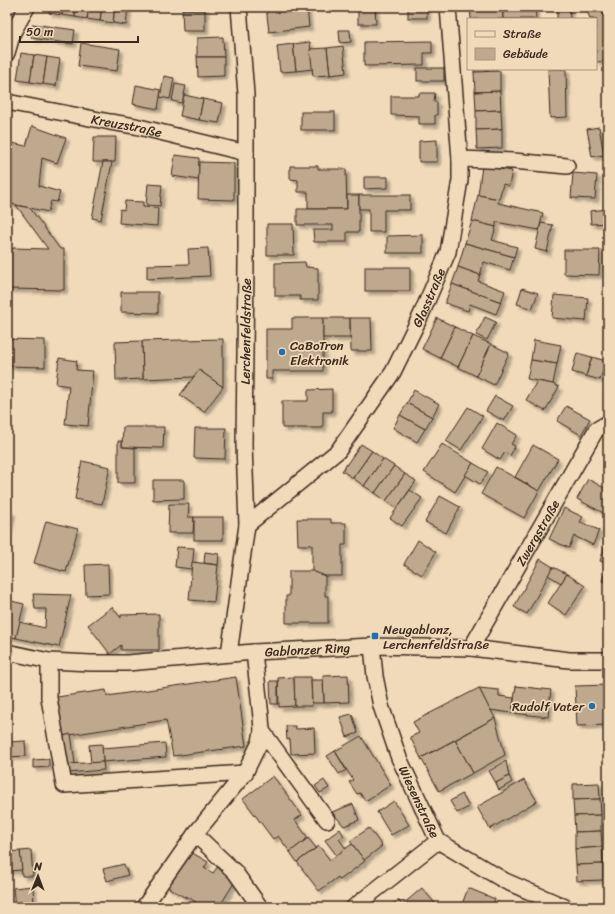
<svg xmlns="http://www.w3.org/2000/svg" width="615" height="914" font-family="Sriracha,sans-serif">
	<style>
		.building { fill: #bea98e; stroke: #3b2a1e; filter: url(#shadow) }
		.lines { fill: none; stroke-linecap: round; stroke-linejoin: round }
		.minor-casing { stroke: #3b2a1e; stroke-width: 18 }
		.minor { stroke: #f0dab9; stroke-width: 15 }
		.poi-dot { fill: #1f6fb2; stroke: #f0dab9; stroke-width: 1.5 }
		.labels { text-anchor: middle; dominant-baseline: central; stroke-width: 3.5; stroke-linejoin: round; paint-order: stroke }
		.street-label { font-size: 13px; fill: #3b2a1e; stroke: #f0dab9 }
		.poi-label { font-size: 13px; fill: #3b2a1e; stroke: #f0dab9; text-anchor: start }
	</style>
	<defs>
		<filter id="shadow"><feDropShadow dx="3.5" dy="3.5" stdDeviation="1" flood-color="#0004"/></filter>
	</defs>
	<rect width="100%" height="100%" fill="#f0dab9"/>
	<filter id="ink" filterUnits="userSpaceOnUse"><feTurbulence type="fractalNoise" baseFrequency=".025" numOctaves="2"/><feDisplacementMap in="SourceGraphic" scale="8" xChannelSelector="R" yChannelSelector="G"/><feConvolveMatrix kernelMatrix="1 2 1 2 8 2 1 2 1" color-interpolation-filters="sRGB"/></filter>
	<g filter="url(#ink)">
		<g class="building">
			<polygon points="50,7 63,7 62,15 49,13"/>
			<polygon points="63,7 76,7 75,17 62,15"/>
			<polygon points="76,7 89,7 87,19 75,17"/>
			<polygon points="89,7 102,7 100,21 87,19"/>
			<polygon points="102,7 115,7 113,23 100,21"/>
			<polygon points="115,7 128,7 126,25 113,23"/>
			<rect x="182" y="7" width="23" height="3"/>
			<polygon points="266,7 307,7 309,27 269,32"/>
			<polygon points="358,7 375,7 376,24 358,24"/>
			<rect x="408" y="7" width="19" height="11"/>
			<polygon points="470,7 503,7 503,19 471,19"/>
			<polygon points="503,7 535,7 536,19 503,19"/>
			<polygon points="557,7 569,7 570,19 557,19"/>
			<polygon points="586,7 601,7 608,29 608,61 596,62 596,19 590,19"/>
			<polygon points="182,10 205,10 205,31 183,31"/>
			<polygon points="33,24 75,30 73,44 31,38"/>
			<polygon points="339,30 350,30 351,42 340,43"/>
			<polygon points="223,37 224,57 197,57 197,38"/>
			<polygon points="432,41 432,53 424,53 424,65 364,66 364,42"/>
			<polygon points="310,42 313,69 296,71 293,44"/>
			<polygon points="81,43 120,49 117,71 78,66"/>
			<polygon points="293,44 296,71 280,72 277,46"/>
			<polygon points="343,46 346,73 330,75 327,48"/>
			<polygon points="327,48 330,75 313,76 310,49"/>
			<polygon points="21,53 34,55 30,82 17,80"/>
			<polygon points="34,55 47,57 43,84 30,82"/>
			<polygon points="47,57 60,59 56,86 43,84"/>
			<polygon points="197,57 224,57 224,76 198,77"/>
			<rect x="417" y="68" width="27" height="13"/>
			<rect x="474" y="69" width="23" height="3"/>
			<polygon points="548,69 566,69 567,117 550,118"/>
			<polygon points="500,71 500,91 475,92 474,72"/>
			<polygon points="164,76 174,78 170,99 160,97"/>
			<polygon points="175,84 186,86 182,103 172,101"/>
			<polygon points="136,85 161,90 158,109 133,104"/>
			<polygon points="500,91 501,110 476,111 475,92"/>
			<polygon points="419,93 435,93 434,102 437,102 437,115 435,115 435,124 419,124 419,116 391,115 391,96 419,96"/>
			<polygon points="184,95 203,99 199,120 180,116"/>
			<polygon points="203,99 223,103 219,123 199,120"/>
			<polygon points="501,110 502,129 476,130 476,111"/>
			<rect x="301" y="112" width="34" height="18"/>
			<polygon points="32,126 66,138 57,163 42,158 39,186 60,192 57,202 51,201 48,212 7,203 7,142 26,146"/>
			<polygon points="599,127 604,155 592,157 587,129"/>
			<polygon points="502,129 502,148 477,149 476,130"/>
			<polygon points="94,137 116,137 115,162 93,162"/>
			<polygon points="437,140 437,162 419,162 419,141"/>
			<polygon points="175,155 199,158 199,180 172,176"/>
			<polygon points="103,162 112,162 101,220 92,218"/>
			<polygon points="199,162 234,163 234,200 198,199"/>
			<polygon points="290,166 318,166 318,169 346,169 347,209 308,209 308,192 298,192 298,180 290,179"/>
			<polygon points="482,166 512,171 509,186 503,184 499,199 478,195"/>
			<polygon points="573,173 597,175 595,199 571,198"/>
			<polygon points="364,177 388,177 388,188 364,189"/>
			<polygon points="148,184 162,185 160,206 146,205"/>
			<polygon points="347,195 359,195 359,232 347,232 347,242 314,242 313,230 333,230 333,225 297,225 297,209 347,209"/>
			<polygon points="359,195 410,195 410,210 384,210 384,232 369,232 369,209 359,209"/>
			<polygon points="478,195 499,199 498,203 543,213 539,230 496,222 496,227 472,221"/>
			<polygon points="125,201 143,202 143,207 158,208 157,226 119,223 120,209 124,210"/>
			<polygon points="16,205 30,208 60,249 64,249 64,290 7,289 7,249 13,249 13,248 48,249"/>
			<polygon points="608,209 608,223 591,224 590,211"/>
			<polygon points="472,221 496,227 492,240 517,247 514,257 465,243"/>
			<polygon points="541,223 553,225 547,252 535,249"/>
			<polygon points="267,224 293,224 294,255 267,255"/>
			<polygon points="423,235 423,253 387,253 387,236"/>
			<polygon points="465,243 514,257 510,270 484,262 480,275 458,267"/>
			<polygon points="208,248 210,276 147,279 147,265 189,264 188,249"/>
			<polygon points="564,250 600,250 599,275 564,274"/>
			<polygon points="305,262 306,267 318,268 318,300 300,300 300,296 275,296 275,263"/>
			<rect x="365" y="267" width="45" height="24"/>
			<polygon points="458,267 480,275 478,281 505,291 501,302 452,284"/>
			<polygon points="452,284 501,302 496,314 470,304 468,311 445,303"/>
			<polygon points="522,288 538,293 532,309 517,304"/>
			<polygon points="121,292 158,292 158,313 121,312"/>
			<polygon points="554,295 588,298 586,321 552,318"/>
			<polygon points="608,309 608,331 605,331"/>
			<polygon points="485,317 496,322 487,340 476,335"/>
			<polygon points="292,318 323,318 323,371 272,371 272,379 266,379 266,329 292,329"/>
			<rect x="323" y="318" width="27" height="20"/>
			<polygon points="350,318 371,318 372,351 351,351"/>
			<polygon points="437,318 455,327 440,358 422,349"/>
			<polygon points="455,327 473,336 458,367 440,358"/>
			<polygon points="473,336 491,344 476,376 458,367"/>
			<polygon points="7,339 45,340 45,367 7,366"/>
			<polygon points="223,339 223,387 199,370 193,377 143,379 142,341"/>
			<polygon points="534,340 561,345 557,364 531,360"/>
			<polygon points="142,341 143,379 116,380 115,342"/>
			<polygon points="491,344 509,353 494,385 476,376"/>
			<polygon points="577,353 592,357 586,376 572,372"/>
			<polygon points="592,357 606,361 600,380 586,376"/>
			<polygon points="59,358 77,361 76,370 93,371 88,426 65,424 69,386 56,384"/>
			<polygon points="531,360 557,364 553,384 527,379"/>
			<polygon points="199,370 223,387 204,412 180,395"/>
			<polygon points="537,381 553,384 559,387 545,411 526,400"/>
			<polygon points="332,389 332,412 323,412 323,428 282,428 282,401 308,401 308,390"/>
			<polygon points="414,390 439,404 432,417 407,403"/>
			<polygon points="495,396 513,406 504,421 486,411"/>
			<polygon points="407,403 432,417 425,429 400,415"/>
			<polygon points="566,406 590,419 581,435 557,421"/>
			<polygon points="468,407 483,416 461,450 446,441"/>
			<polygon points="400,415 425,429 417,442 393,428"/>
			<polygon points="497,423 517,435 511,444 515,446 510,456 505,452 500,460 482,449"/>
			<polygon points="123,427 164,427 163,448 122,447"/>
			<polygon points="195,428 226,428 225,459 194,458"/>
			<polygon points="118,441 122,441 122,447 135,448 135,483 118,483"/>
			<polygon points="361,444 372,451 353,478 342,471"/>
			<polygon points="442,444 473,463 455,492 424,472"/>
			<polygon points="533,445 558,459 539,491 515,477"/>
			<polygon points="372,451 383,459 364,486 353,478"/>
			<polygon points="383,459 394,466 375,493 364,486"/>
			<polygon points="82,461 110,467 102,504 75,499"/>
			<polygon points="473,463 488,472 480,484 465,475"/>
			<polygon points="394,466 405,474 386,501 375,493"/>
			<polygon points="496,467 539,491 524,518 481,494"/>
			<polygon points="405,474 416,481 397,508 386,501"/>
			<polygon points="588,479 608,490 607,515 577,499"/>
			<polygon points="153,480 184,480 184,499 153,500"/>
			<polygon points="410,490 422,498 402,526 390,518"/>
			<polygon points="440,496 460,507 446,533 425,522"/>
			<polygon points="169,504 189,504 188,517 194,517 193,533 168,533"/>
			<polygon points="564,508 583,517 580,522 599,530 593,545 574,536 569,548 549,539"/>
			<polygon points="7,511 12,512 7,537"/>
			<rect x="194" y="517" width="29" height="23"/>
			<polygon points="297,519 331,519 331,523 346,523 346,545 342,545 342,576 325,576 312,571 312,545 298,545"/>
			<polygon points="46,521 78,529 66,572 34,563"/>
			<polygon points="418,540 436,552 422,575 404,564"/>
			<polygon points="605,546 608,547 608,583 602,581 608,564 600,561"/>
			<polygon points="177,547 194,548 192,569 175,567"/>
			<polygon points="205,552 219,554 218,565 204,563"/>
			<polygon points="540,559 553,567 527,614 514,607"/>
			<polygon points="192,562 218,565 214,602 189,600"/>
			<polygon points="108,564 109,594 86,595 85,565"/>
			<polygon points="553,567 567,574 561,583 548,575"/>
			<polygon points="289,571 312,571 325,576 325,596 328,596 328,623 286,623 286,596 289,596"/>
			<polygon points="567,574 585,586 566,615 548,603"/>
			<polygon points="33,594 71,595 59,647 16,638 19,622 45,628 46,609 35,609"/>
			<polygon points="7,600 24,604 16,638 7,636"/>
			<polygon points="112,607 121,618 121,615 159,614 159,650 121,650 121,645 110,654 88,625"/>
			<polygon points="348,675 349,702 324,703 323,676"/>
			<polygon points="236,677 246,746 173,756 166,720 63,736 57,697 106,690 107,696"/>
			<polygon points="294,677 295,706 279,707 278,678"/>
			<polygon points="294,677 311,677 312,706 295,706"/>
			<polygon points="311,680 323,680 324,703 312,703"/>
			<polygon points="270,681 278,681 278,704 271,704"/>
			<polygon points="608,685 608,725 577,726 575,686"/>
			<polygon points="516,686 551,690 548,717 512,713"/>
			<polygon points="479,688 495,718 421,758 410,737 419,733 413,722"/>
			<polygon points="479,688 499,690 499,696 514,698 512,713 490,710"/>
			<polygon points="352,714 358,733 347,737 340,717"/>
			<polygon points="495,718 505,755 473,773 455,740"/>
			<polygon points="286,726 295,726 296,729 314,728 315,753 291,754 290,739 287,740"/>
			<polygon points="71,734 75,764 67,764 63,736"/>
			<polygon points="361,736 391,785 365,801 360,793 357,794 349,782 353,780 335,751"/>
			<polygon points="455,740 473,773 439,791 421,758"/>
			<polygon points="25,741 26,756 7,757 7,742"/>
			<polygon points="165,743 166,757 103,762 102,748"/>
			<polygon points="102,744 103,762 91,763 89,745"/>
			<polygon points="335,751 346,770 339,774 327,756"/>
			<polygon points="49,759 49,767 33,768 33,760"/>
			<polygon points="506,761 509,776 496,783 489,771"/>
			<polygon points="103,762 104,770 68,773 67,764"/>
			<polygon points="273,776 302,815 295,820 308,838 290,852 278,836 273,839 243,799"/>
			<polygon points="509,776 512,782 499,790 496,783"/>
			<polygon points="324,780 329,788 320,793 315,786"/>
			<polygon points="524,780 537,801 490,829 477,807"/>
			<polygon points="599,783 600,799 573,800 573,784"/>
			<polygon points="462,794 469,807 457,813 450,801"/>
			<polygon points="600,799 601,815 574,816 573,800"/>
			<polygon points="394,801 409,825 391,835 377,812"/>
			<polygon points="353,804 359,820 344,826 332,812"/>
			<polygon points="601,815 601,831 575,832 574,816"/>
			<polygon points="369,828 382,846 364,860 350,841"/>
			<polygon points="340,829 344,836 339,839 346,849 337,856 325,840"/>
			<polygon points="601,831 602,847 575,849 575,832"/>
			<polygon points="308,838 316,848 297,862 290,852"/>
			<polygon points="352,844 365,861 340,880 338,877 319,891 297,862 319,846 330,860"/>
			<polygon points="602,847 603,864 576,865 575,849"/>
			<polygon points="31,850 33,876 22,876 20,851"/>
			<polygon points="20,851 22,870 7,871 7,852"/>
			<polygon points="189,851 208,862 204,868 213,873 219,865 230,872 234,883 219,907 197,907 194,905 196,902 186,896 186,898 167,887"/>
			<polygon points="124,864 128,875 107,881 103,869"/>
			<polygon points="603,864 603,880 577,881 576,865"/>
			<polygon points="33,886 34,907 15,907 13,888"/>
			<polygon points="422,888 438,907 404,907 402,905"/>
			<polygon points="468,888 495,899 492,907 461,907"/>
			<polygon points="398,900 404,907 390,907"/>
		</g>
		<g class="lines">
			<g class="minor-casing">
				<g id="minor">
					<polyline points="7,53 13,32 27,7"/>
					<path id="s1" d="M7,102L110,122L135,126L246,153"/>
					<polyline points="460,159 513,161 567,166"/>
					<path id="s2" d="M247,525L338,451L393,372L421,315L448,252L460,180V159L448,7"/>
					<path id="s3" d="M372,646L375,676L381,706L399,758L438,841L505,881L565,907"/>
					<path id="s4" d="M471,648L596,430L608,423"/>
					<path id="s5" d="M7,652L49,661L91,663H127L254,652L372,646L471,648L569,660H608"/>
					<path id="s6" d="M229,654L247,525L244,445L246,263V94L239,7"/>
					<polyline points="49,661 49,698 64,785 245,773"/>
					<polyline points="262,731 327,820"/>
					<polyline points="195,834 235,872 260,907"/>
					<polyline points="144,907 195,834 245,773 260,742 262,731 261,717 254,652"/>
					<polyline points="354,907 438,841"/>
				</g>
			</g>
			<use href="#minor" class="minor"/>
		</g>
	</g>
	<g class="poi-dot">
		<circle cx="282" cy="352" r="4"/>
		<rect x="371" y="632" width="8" height="8" rx="2"/>
		<circle cx="592" cy="706" r="4"/>
	</g>
	<g class="labels">
		<g class="street-label">
			<text stroke="none"><textPath href="#s1" startOffset="122">Kreuzstraße</textPath></text>
			<text stroke="none"><textPath href="#s2" startOffset="296">Glasstraße</textPath></text>
			<text stroke="none"><textPath href="#s6" startOffset="324">Lerchenfeldstraße</textPath></text>
			<text stroke="none"><textPath href="#s4" startOffset="133">Zwergstraße</textPath></text>
			<text stroke="none"><textPath href="#s5" startOffset="302">Gablonzer Ring</textPath></text>
			<text stroke="none"><textPath href="#s3" startOffset="164">Wiesenstraße</textPath></text>
		</g>
		<g class="poi-label">
			<text x="290" y="345">CaBoTron<tspan x="290" dy="15">Elektronik</tspan></text>
			<text x="383" y="629">Neugablonz,<tspan x="383" dy="15">Lerchenfeldstraße</tspan></text>
			<text x="584" y="706" text-anchor="end">Rudolf Vater</text>
		</g>
	</g>
	<rect width="615" height="914" fill="none" stroke="#f0dab9" stroke-width="24"/>
	<rect x="12" y="12" width="591" height="890" fill="none" stroke="#3b2a1e" stroke-width="1.5" filter="url(#ink)"/>
	<rect x="467" y="18" width="130" height="52" fill="#f0dab9" stroke="#a8947b"/>
	<rect x="475" y="31" width="20" height="6" fill="#f0dab9" stroke="#a8947b"/>
	<text x="503" y="38" font-size="12" fill="#3b2a1e">Straße</text>
	<rect x="475" y="48" width="20" height="12" fill="#bea98e" stroke="#a8947b"/>
	<text x="503" y="58" font-size="12" fill="#3b2a1e">Gebäude</text>
	<g transform="translate(38 876) rotate(1)" stroke="#f0dab9" stroke-width="3" paint-order="stroke">
	<path d="M0-3L7 15L0 10L-7 15Z" fill="#3b2a1e"/>
	<text y="-6" font-size="11" font-weight="bold" text-anchor="middle" fill="#3b2a1e">N</text>
	</g>
	<path d="M20 36v6h118v-6" fill="none" stroke="#3b2a1e" stroke-width="2"/>
	<text x="26" y="36" font-size="12" fill="#3b2a1e" stroke="#f0dab9" stroke-width="3" paint-order="stroke">50 m</text>
</svg>
